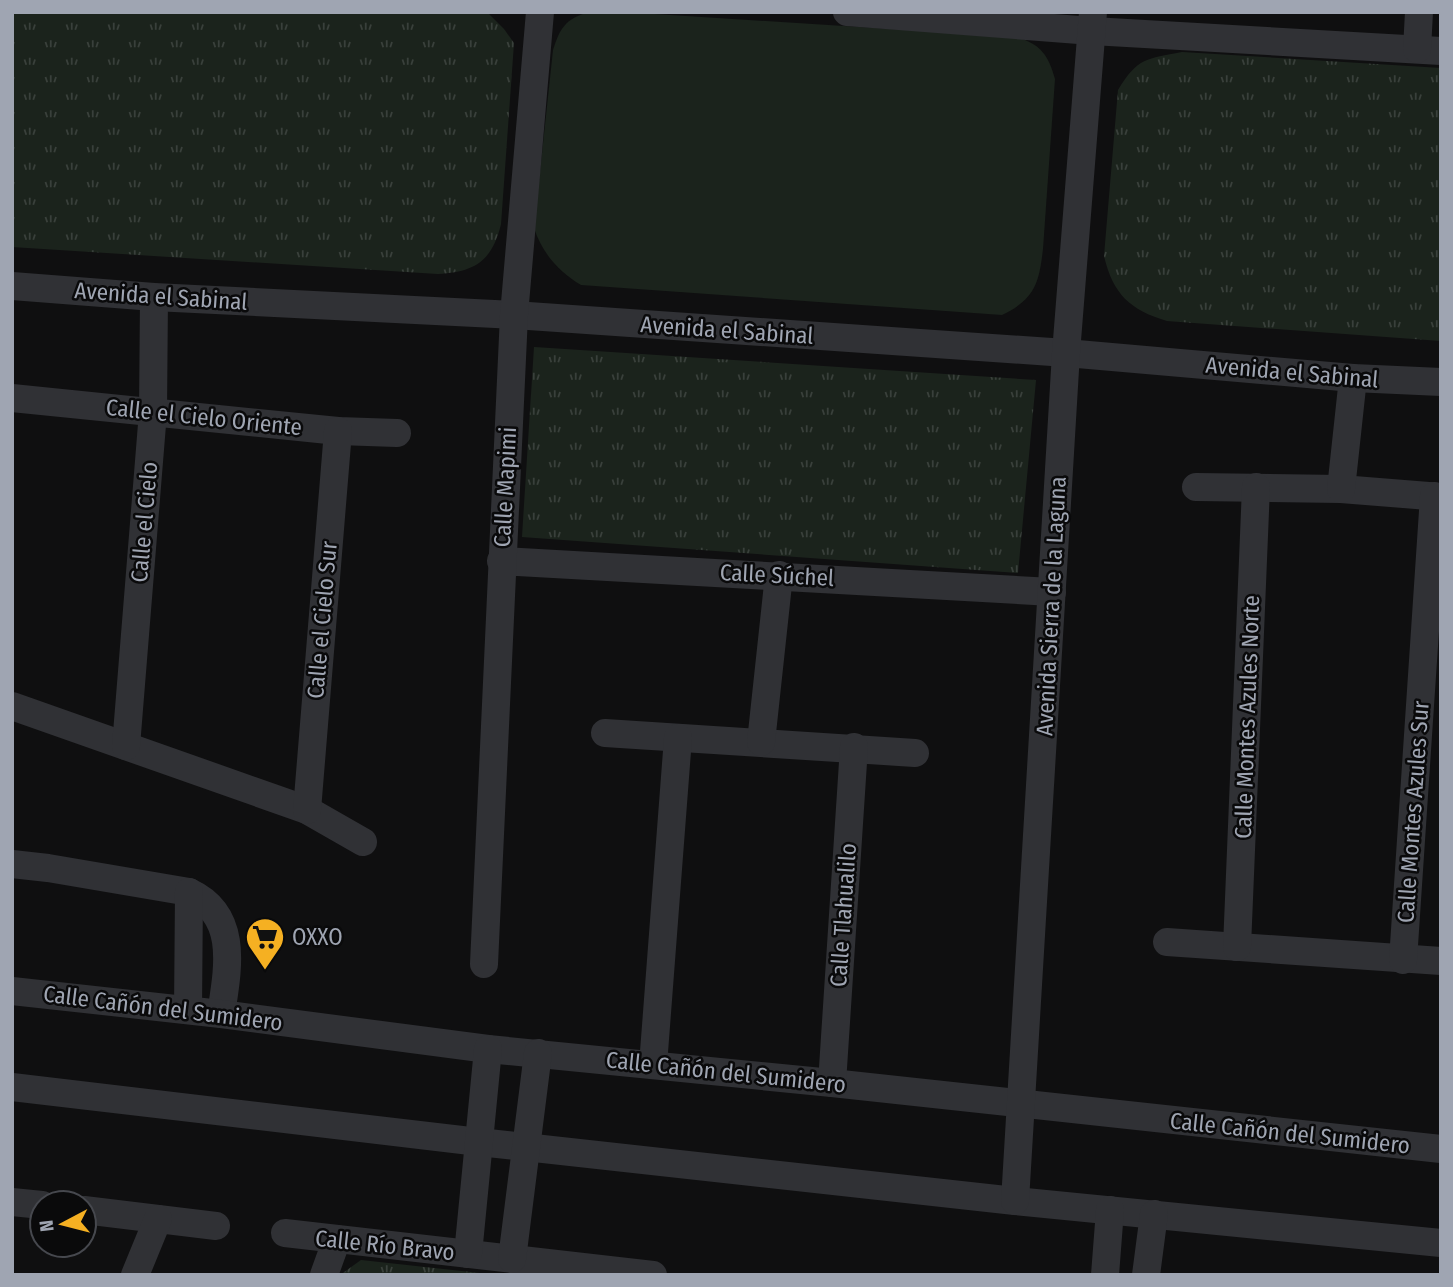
<svg xmlns="http://www.w3.org/2000/svg" width="1453" height="1287" font-family="'Fira Sans Condensed',sans-serif">
	<style>
		.grass { fill: #1b231c }
		.park { fill: url(#park-tufts) }
		.lines { fill: none; stroke-linecap: round; stroke-linejoin: round }
		.minor { stroke: #303135; stroke-width: 28 }
		.labels { text-anchor: middle; dominant-baseline: central; stroke-width: 5; stroke-linejoin: round; paint-order: stroke }
		.street-label { font-size: 23px; fill: #9fa5b2; stroke: #0a0a0b }
		.poi-label { font-size: 23px; fill: #9fa5b2; stroke: #0a0a0b; text-anchor: start }
	</style>
	<defs>
		<pattern id="park-tufts" width="24" height="20" patternUnits="userSpaceOnUse" patternTransform="scale(1.75)"><rect width="24" height="20" fill="#1b231c"/><path d="M3 7l-1-3M5 7V3M7 7l1-3M15 17l-1-3M17 17v-4M19 17l1-3" fill="none" stroke="#39403b"/></pattern>
	</defs>
	<rect width="100%" height="100%" fill="#0f0f10"/>
	<path class="grass" d="M589,12H624L1016,37C1041,44 1048,55 1055,79L1043,249C1039,283 1035,299 1002,315L581,285C559,272 542,253 534,228L553,50C560,28 565,19 589,12Z"/>
	<g class="park">
		<path d="M12,12H487L504,29L514,43L501,224C492,261 475,272 438,274L12,247Z"/>
		<path d="M1182,52L1441,68V341L1167,321C1130,310 1113,294 1104,256L1118,90C1138,57 1147,59 1182,52Z"/>
		<polygon points="534,347 1036,380 1018,573 522,537"/>
		<polygon points="361,1260 498,1275 340,1275"/>
	</g>
	<g class="lines">
		<g class="minor">
			<polyline points="847,12 1092,31 1441,51"/>
			<polyline points="1417,49 1419,12"/>
			<polyline points="12,286 154,297 514,315 1066,353 1353,378 1441,382"/>
			<polyline points="12,398 338,431 397,433"/>
			<polyline points="1196,487 1341,489 1441,497"/>
			<polyline points="1341,489 1353,378"/>
			<polyline points="501,561 1052,592"/>
			<polyline points="12,706 307,810 363,842"/>
			<polyline points="605,733 915,753"/>
			<polyline points="761,742 779,575"/>
			<polyline points="126,746 153,412 154,297"/>
			<polyline points="307,810 338,431"/>
			<path d="M12,864L48,868L189,892C239,915 228,968 221,1014"/>
			<polyline points="1167,942 1441,961"/>
			<polyline points="1237,947 1256,487"/>
			<polyline points="1403,960 1434,496"/>
			<polyline points="484,964 514,315 540,12"/>
			<polyline points="12,991 221,1014 488,1049 832,1083 1441,1149"/>
			<polyline points="188,1010 189,892"/>
			<polyline points="653,1065 678,738"/>
			<polyline points="832,1083 854,747"/>
			<polyline points="12,1087 479,1142 1015,1201 1441,1243"/>
			<polyline points="1015,1201 1066,353 1093,12"/>
			<polyline points="12,1202 42,1205"/>
			<polyline points="84,1210 216,1226"/>
			<polyline points="285,1233 653,1275"/>
			<polyline points="468,1254 488,1049"/>
			<polyline points="512,1259 538,1053"/>
			<polyline points="135,1275 158,1219"/>
			<polyline points="324,1275 337,1239"/>
			<polyline points="1105,1275 1110,1210"/>
			<polyline points="1146,1275 1154,1214"/>
		</g>
	</g>
	<defs>
		<g id="supermarket-pin" transform="scale(2.0125)"><path d="M0 17L-7.5 6A9.5 9.5 0 1 1 7.5 6Z" fill="#f5b022" stroke="#0a0a0b"/><path d="M-6-5.5h2.5l.6 2H6L4.5 2H-2.5L-4.4-4H-6ZM-1.5 3.2a1.3 1.3 0 1 0 .1 0ZM3 3.2a1.3 1.3 0 1 0 .1 0Z" fill="#111"/></g>
	</defs>
	<g fill-rule="evenodd">
		<use href="#supermarket-pin" x="265" y="937"/>
	</g>
	<g class="labels">
		<g class="street-label">
			<text transform="translate(161 296) rotate(4)">Avenida el Sabinal</text>
			<text transform="translate(727 330) rotate(4)">Avenida el Sabinal</text>
			<text transform="translate(1292 372) rotate(5)">Avenida el Sabinal</text>
			<text transform="translate(204 417) rotate(6)">Calle el Cielo Oriente</text>
			<text transform="translate(505 487) rotate(-87)">Calle Mapimi</text>
			<text transform="translate(144 522) rotate(-85)">Calle el Cielo</text>
			<text transform="translate(777 575) rotate(3)">Calle Súchel</text>
			<text transform="translate(1051 606) rotate(-87)">Avenida Sierra de la Laguna</text>
			<text transform="translate(322 620) rotate(-85)">Calle el Cielo Sur</text>
			<text transform="translate(1247 717) rotate(-88)">Calle Montes Azules Norte</text>
			<text transform="translate(1413 812) rotate(-86)">Calle Montes Azules Sur</text>
			<text transform="translate(843 915) rotate(-86)">Calle Tlahualilo</text>
			<text transform="translate(163 1008) rotate(7)">Calle Cañón del Sumidero</text>
			<text transform="translate(726 1072) rotate(6)">Calle Cañón del Sumidero</text>
			<text transform="translate(1290 1133) rotate(6)">Calle Cañón del Sumidero</text>
			<text transform="translate(385 1245) rotate(6)">Calle Río Bravo</text>
		</g>
		<g class="poi-label">
			<text x="292" y="937">OXXO</text>
		</g>
	</g>
	<rect width="1453" height="1287" fill="none" stroke="#9fa5b2" stroke-width="28"/>
	<g transform="translate(63 1224) rotate(263)"><circle r="33" fill="#0a0a0b" stroke="#46484e" stroke-width="2"/>
	<path d="M0-5L12 26L0 18L-12 26Z" fill="#f5b022"/>
	<text y="-10" font-size="19" font-weight="bold" text-anchor="middle" fill="#9fa5b2">N</text>
	</g>
</svg>
